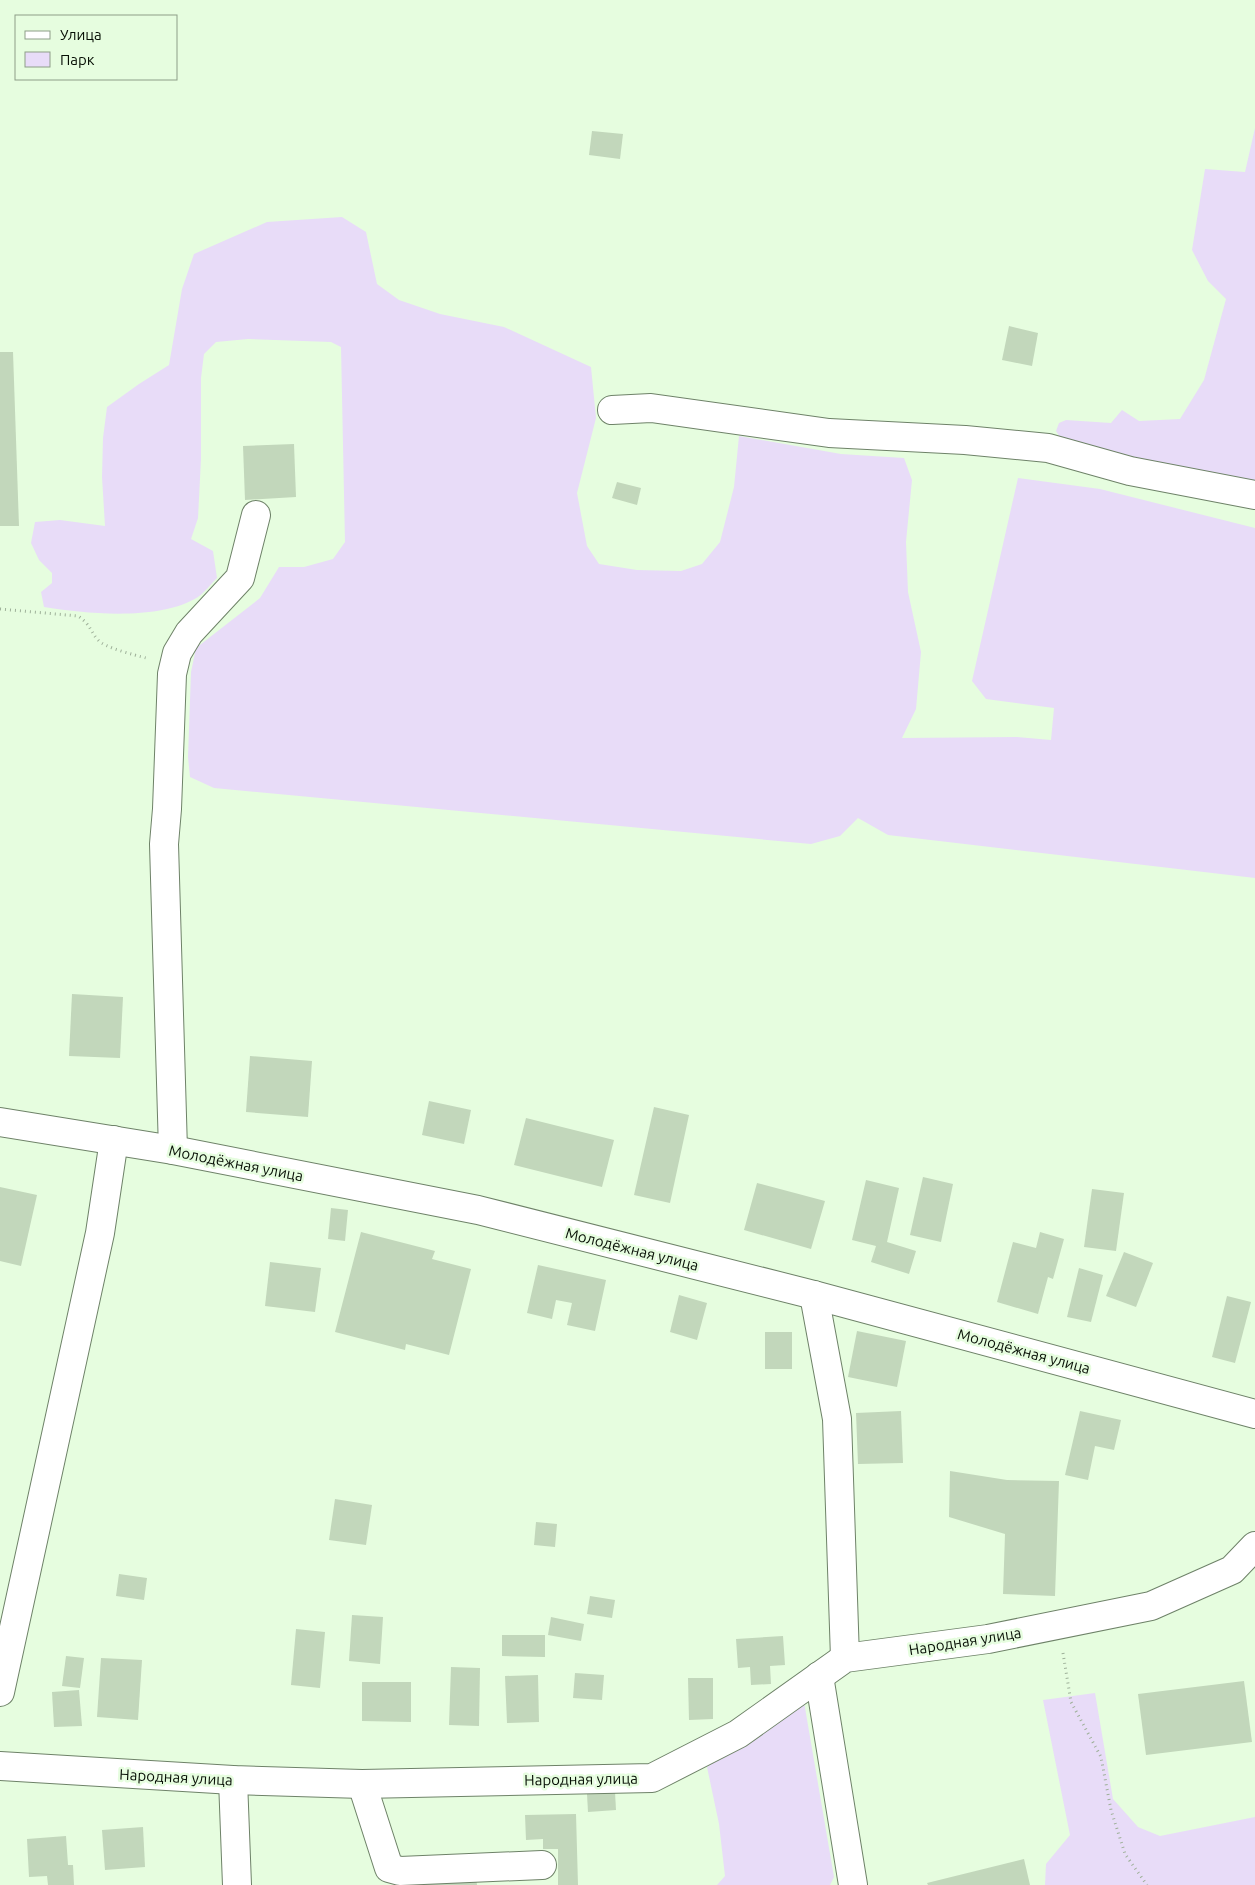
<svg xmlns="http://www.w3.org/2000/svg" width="1255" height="1885" font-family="Ubuntu,sans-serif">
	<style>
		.green { fill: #e8dcf8 }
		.building { fill: #c2d7bb }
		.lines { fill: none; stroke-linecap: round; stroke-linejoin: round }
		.minor-casing { stroke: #6e8268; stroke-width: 30 }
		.path { stroke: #9eb099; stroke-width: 3; stroke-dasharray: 1 4; stroke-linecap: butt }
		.minor { stroke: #fff; stroke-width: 28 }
		.labels { text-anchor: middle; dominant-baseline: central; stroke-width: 5; stroke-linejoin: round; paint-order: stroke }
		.street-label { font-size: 15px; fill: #070f05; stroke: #e6fddf }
	</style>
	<rect width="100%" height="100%" fill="#e6fddf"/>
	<g class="green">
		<polygon points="1255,128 1255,486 1063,442 1056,431 1059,423 1066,420 1111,423 1122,410 1139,421 1180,419 1204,380 1226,299 1208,281 1192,250 1205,169 1245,172"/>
		<path d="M342,217L366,232L377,284L399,300L440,314L504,327L591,367L596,418L577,493L587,546L599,564L637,570L681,571L702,564L720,542L734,487L739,436L841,454L904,458L912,480L906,542L908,592L921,652L916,709L902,738L1017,737L1051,740L1054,708L986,699L972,681L1018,478L1100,489L1255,528V878L888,835L858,818L840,836L811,844L214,788L190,777L188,757L191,672L196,648L260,598L279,567H304L333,559L345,542L341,347L331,342L248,339L216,342L204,354L201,378V459L198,518L191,539L213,551L217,578C211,584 205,592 198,597C160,621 87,614 44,607L41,592L52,583V573L39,560L31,543L35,522L60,520L105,526L102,477L103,438L107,407L139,384L169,365L182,289L194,254L267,222Z"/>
		<polygon points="1095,1693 1113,1799 1138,1827 1160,1836 1255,1817 1255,1885 1045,1885 1046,1864 1070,1835 1043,1700"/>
		<polygon points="803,1696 834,1877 830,1885 717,1885 725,1876 719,1824 707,1767 744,1742"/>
	</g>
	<g class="building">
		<polygon points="592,131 623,134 620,159 589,155"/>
		<polygon points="1009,326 1038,333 1032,366 1002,360"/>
		<polygon points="0,352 13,352 19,526 0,526"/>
		<polygon points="294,444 296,497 245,500 243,446"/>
		<polygon points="617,482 641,488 637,505 612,498"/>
		<polygon points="72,994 123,997 120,1058 69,1056"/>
		<polygon points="250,1056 312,1061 308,1117 246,1112"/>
		<polygon points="429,1101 471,1110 464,1144 422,1135"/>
		<polygon points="654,1107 689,1115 670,1203 634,1195"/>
		<polygon points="526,1118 614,1140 602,1187 514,1165"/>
		<polygon points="923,1177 953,1184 941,1242 910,1235"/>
		<polygon points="866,1180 899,1188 887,1242 916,1251 909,1274 871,1262 876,1246 852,1240"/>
		<polygon points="757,1183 825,1201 811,1249 744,1230"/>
		<polygon points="0,1187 37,1195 21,1266 0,1261"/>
		<polygon points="1092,1189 1124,1193 1116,1251 1084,1247"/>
		<polygon points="331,1208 348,1210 345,1241 328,1239"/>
		<polygon points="361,1232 435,1251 432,1259 471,1269 449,1355 406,1344 405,1350 335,1332"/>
		<polygon points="1040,1232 1064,1239 1053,1279 1048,1277 1038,1314 997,1302 1013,1242 1036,1248"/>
		<polygon points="1124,1252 1153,1263 1136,1307 1106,1296"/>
		<polygon points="270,1262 321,1268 315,1312 265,1306"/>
		<polygon points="538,1265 606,1280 595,1331 567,1325 572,1303 556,1300 552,1319 527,1313"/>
		<polygon points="1079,1268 1103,1275 1091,1322 1067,1317"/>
		<polygon points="679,1295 707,1303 697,1340 670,1332"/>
		<polygon points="1227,1296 1251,1302 1235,1363 1212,1357"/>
		<polygon points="857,1331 906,1341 897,1387 848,1377"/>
		<rect x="765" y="1332" width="27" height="37"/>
		<polygon points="901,1411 903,1463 858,1464 856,1413"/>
		<polygon points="1080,1411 1121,1420 1114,1450 1095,1446 1088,1480 1065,1475"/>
		<polygon points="950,1471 1007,1480 1059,1481 1055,1596 1003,1594 1005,1534 949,1517"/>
		<polygon points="335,1499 372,1505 366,1545 329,1540"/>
		<polygon points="536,1522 557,1524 555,1547 534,1545"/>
		<polygon points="119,1574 147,1578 144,1600 116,1596"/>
		<polygon points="590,1596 615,1600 612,1618 587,1614"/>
		<polygon points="352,1615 383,1617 380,1664 349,1661"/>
		<polygon points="551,1617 584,1624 581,1641 548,1635"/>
		<polygon points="296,1629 325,1632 320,1688 291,1685"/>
		<polygon points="502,1635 545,1635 545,1657 502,1656"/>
		<polygon points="783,1636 785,1665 770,1666 771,1684 751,1685 750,1667 738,1668 736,1639"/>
		<polygon points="66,1656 84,1658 80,1688 62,1686"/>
		<polygon points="101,1658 142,1660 138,1720 97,1717"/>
		<polygon points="451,1667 480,1668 479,1726 449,1725"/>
		<polygon points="575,1673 604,1675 602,1700 573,1698"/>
		<polygon points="538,1675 539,1722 507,1723 505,1676"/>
		<polygon points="688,1678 713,1678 713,1719 689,1720"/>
		<polygon points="1244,1681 1252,1742 1146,1755 1138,1694"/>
		<polygon points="362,1682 411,1682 411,1722 362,1721"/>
		<polygon points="79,1690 82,1726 54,1727 52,1692"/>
		<polygon points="615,1792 616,1810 588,1812 587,1794"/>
		<polygon points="576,1814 578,1885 558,1885 558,1849 543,1849 543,1839 526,1840 525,1815"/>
		<polygon points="143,1827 145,1867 105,1870 102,1830"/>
		<polygon points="66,1836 68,1865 73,1865 74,1885 48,1885 47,1876 29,1877 27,1839"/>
		<polygon points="1024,1859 1030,1885 928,1885 927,1883"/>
		<polygon points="476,1877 477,1885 404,1885 404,1881"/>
	</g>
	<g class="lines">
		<g class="minor-casing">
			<g id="minor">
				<polyline points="612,410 651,408 829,433 965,440 1048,448 1130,471 1255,495"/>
				<polyline points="0,1122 173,1150 478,1210 814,1295 1255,1414"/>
				<polyline points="173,1150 164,844 167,809 172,674 177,653 189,633 240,578 256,515"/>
				<polyline points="814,1295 837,1419 845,1658"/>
				<polyline points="819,1676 853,1885"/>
				<polyline points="0,1692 100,1233 114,1140"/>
				<polyline points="0,1766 233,1780 362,1784 652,1778 738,1734 845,1658 988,1639 1151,1606 1232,1570 1255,1546"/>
				<polyline points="233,1780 237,1885"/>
				<polyline points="362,1784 389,1868 400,1871 542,1865"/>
			</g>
		</g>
		<g class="path">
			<path d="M0,609L78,616C91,625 90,631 98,640C105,648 135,655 146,658"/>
			<polyline points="1063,1653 1071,1702 1101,1757 1111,1810 1125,1854 1147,1885"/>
		</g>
		<use href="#minor" class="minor"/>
	</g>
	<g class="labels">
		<g class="street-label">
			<text transform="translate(236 1163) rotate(11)">Молодёжная улица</text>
			<text transform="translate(632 1249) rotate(14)">Молодёжная улица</text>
			<text transform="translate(1024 1351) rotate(15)">Молодёжная улица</text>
			<text transform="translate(965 1641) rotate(-9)">Народная улица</text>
			<text transform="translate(176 1777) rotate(3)">Народная улица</text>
			<text transform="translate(581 1779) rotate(-1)">Народная улица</text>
		</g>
	</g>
	<rect x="15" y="15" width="162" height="65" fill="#e6fddf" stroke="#8d9e88"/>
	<rect x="25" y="31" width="25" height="8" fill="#ffffff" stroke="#8d9e88"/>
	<text x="60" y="40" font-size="15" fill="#070f05">Улица</text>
	<rect x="25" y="52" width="25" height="15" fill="#e8dcf8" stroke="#8d9e88"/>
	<text x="60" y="65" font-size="15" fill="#070f05">Парк</text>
</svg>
